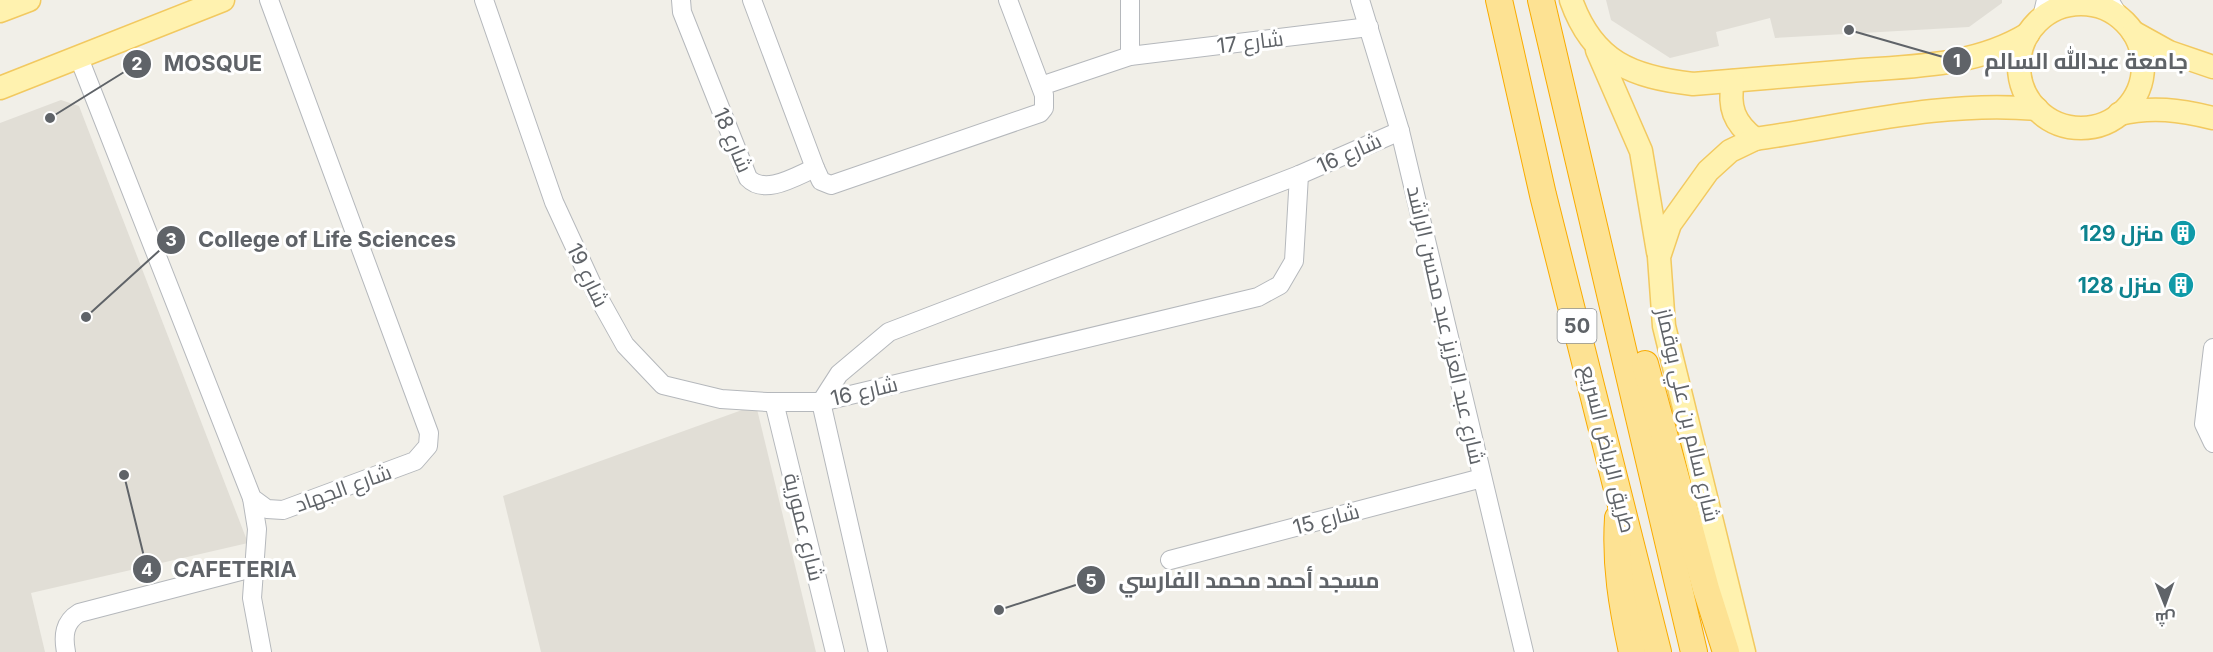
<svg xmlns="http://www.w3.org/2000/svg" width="2213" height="652" font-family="Inter,Cairo,sans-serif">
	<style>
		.education { fill: #e1ded6 }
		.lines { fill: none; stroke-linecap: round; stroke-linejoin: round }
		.minor-casing { stroke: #b5b8bc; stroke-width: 20 }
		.major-casing { stroke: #f2c960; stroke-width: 25 }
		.highway-casing { stroke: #f9ab00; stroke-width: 28 }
		.minor { stroke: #fff; stroke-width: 18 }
		.major { stroke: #fff2af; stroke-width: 22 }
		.highway { stroke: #fde293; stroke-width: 26 }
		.labels { text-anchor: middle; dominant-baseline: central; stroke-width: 6; stroke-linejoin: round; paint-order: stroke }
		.shield { fill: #fff; stroke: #8f9295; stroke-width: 1.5 }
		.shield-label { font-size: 20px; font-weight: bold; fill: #5f6368 }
		.street-label { font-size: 21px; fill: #5f6368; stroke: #fff }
		.culture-label { font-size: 21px; font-weight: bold; fill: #0d838f; stroke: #fff; text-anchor: end }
		.leader { fill: none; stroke: #5f6368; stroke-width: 2 }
		.callout-dot { fill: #5f6368; stroke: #fff; stroke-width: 2 }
		.mark-label { font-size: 18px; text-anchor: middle; font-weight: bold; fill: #fff }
		.callout-label { font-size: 22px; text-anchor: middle; font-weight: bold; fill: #5f6368; stroke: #fff; stroke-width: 6; stroke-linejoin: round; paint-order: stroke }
	</style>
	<rect width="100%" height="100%" fill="#f1efe8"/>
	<g class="education">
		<polygon points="1606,0 2002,0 2002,3 1969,27 1775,38 1770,18 1716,32 1719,46 1670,58 1611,20"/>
		<polygon points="61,100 79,106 248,543 31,593 45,652 0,652 0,123"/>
		<polygon points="756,405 816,652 541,652 503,496"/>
	</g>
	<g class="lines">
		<g class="minor-casing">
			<g id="minor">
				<polyline points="484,0 554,202 596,293 625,345 663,385 721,399 767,402 821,402 1258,297 1280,285 1294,261 1299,175"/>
				<path d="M681,0L682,12L748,178C765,196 796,176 815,168"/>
				<polyline points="752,0 815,168 821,181 831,185 1040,113 1044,108 1044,95 1008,0"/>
				<polyline points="1360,0 1400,131 1524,652"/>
				<polyline points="2109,0 2120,18"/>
				<polyline points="2042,17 2046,0"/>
				<polyline points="1130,56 1130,0"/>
				<polyline points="79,58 252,498 267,509 283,510 415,461 428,446 429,433 269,0"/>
				<polyline points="1041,86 1130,56 1369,27"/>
				<polyline points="2213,348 2204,424 2213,443"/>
				<polyline points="774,402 835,652"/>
				<polyline points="821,402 839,374 889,332 1299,175 1400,131"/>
				<polyline points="821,402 878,652"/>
				<polyline points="252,498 257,529 252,598 262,652"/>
				<polyline points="1170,560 1482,478"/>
				<path d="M66,652C63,636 64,622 79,613L252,568"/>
			</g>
		</g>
		<g class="major-casing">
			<g id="major">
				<path d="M1571,0C1593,62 1632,77 1693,84C1745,80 1798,75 1850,71C1911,66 1974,67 2028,34"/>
				<circle cx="2081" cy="66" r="62"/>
				<polyline points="0,11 29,0"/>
				<polyline points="2133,32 2169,52 2213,67"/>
				<polyline points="1597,50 1641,151 1658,252"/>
				<path d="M1733,81C1728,107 1734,123 1755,139"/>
				<polyline points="0,88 223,0"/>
				<path d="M2119,114C2152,106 2180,110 2213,118"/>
				<path d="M1744,652L1664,326L1659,257L1670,224L1708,171L1730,151L1755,139C1847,126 1943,100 2037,109"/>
			</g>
		</g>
		<g class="highway-casing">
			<g id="highway">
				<polyline points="1499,0 1543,195 1658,652"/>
				<polyline points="1541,0 1694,652"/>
				<polyline points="1645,364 1706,589 1726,652"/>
				<path d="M1618,518C1615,565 1622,606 1632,652"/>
			</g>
		</g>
		<use href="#minor" class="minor"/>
		<use href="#major" class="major"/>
		<use href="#highway" class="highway"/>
	</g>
	<defs>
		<g id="building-disc" transform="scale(1.35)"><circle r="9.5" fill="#0f9aa8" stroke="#fff"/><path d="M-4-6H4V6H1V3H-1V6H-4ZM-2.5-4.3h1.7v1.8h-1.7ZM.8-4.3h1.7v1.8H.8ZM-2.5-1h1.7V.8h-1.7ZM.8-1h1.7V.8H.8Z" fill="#fff"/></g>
	</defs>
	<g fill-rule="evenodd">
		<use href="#building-disc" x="2183" y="233"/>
		<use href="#building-disc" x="2181" y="285"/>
	</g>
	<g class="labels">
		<rect class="shield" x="1557.5" y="309" width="39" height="34" rx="4.5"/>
		<g class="shield-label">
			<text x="1577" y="326">50</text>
		</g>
		<g class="street-label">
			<text transform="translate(1250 42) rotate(-7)">شارع 17</text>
			<text transform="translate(733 140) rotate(67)">شارع 18</text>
			<text transform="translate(1349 153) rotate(-24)">شارع 16</text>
			<text transform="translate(588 275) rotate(64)">شارع 19</text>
			<text transform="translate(1446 325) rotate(77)">شارع عبد العزيز عبد محسن الراشد</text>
			<text transform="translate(864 391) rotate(-13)">شارع 16</text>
			<text transform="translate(1688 415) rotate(77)">شارع سالم بن علي بوقماز</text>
			<text transform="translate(1608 449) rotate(76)">طريق الرياض السريع</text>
			<text transform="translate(343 488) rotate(-20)">شارع الجهاد</text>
			<text transform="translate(1326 519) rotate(-15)">شارع 15</text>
			<text transform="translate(804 527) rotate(76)">شارع عمورية</text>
		</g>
		<g class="culture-label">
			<text x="2164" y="233">منزل 129</text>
			<text x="2162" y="285">منزل 128</text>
		</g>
	</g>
	<path class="leader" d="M1849 30L1957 61M50 118L137 64M86 317L171 240M124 475L147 569M999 610L1091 580"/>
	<g class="callout-dot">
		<circle cx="1849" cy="30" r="6"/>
		<circle cx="50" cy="118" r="6"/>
		<circle cx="86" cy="317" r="6"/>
		<circle cx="124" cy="475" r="6"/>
		<circle cx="999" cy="610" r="6"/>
		<circle cx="1957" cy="61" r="15"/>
		<circle cx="137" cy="64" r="15"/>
		<circle cx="171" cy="240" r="15"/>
		<circle cx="147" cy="569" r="15"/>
		<circle cx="1091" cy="580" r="15"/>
	</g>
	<g class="mark-label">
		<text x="1957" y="67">1</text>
		<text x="137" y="70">2</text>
		<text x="171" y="246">3</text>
		<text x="147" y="576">4</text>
		<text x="1091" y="587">5</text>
	</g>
	<g class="callout-label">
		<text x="2086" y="69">جامعة عبدالله السالم</text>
		<text x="213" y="71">MOSQUE</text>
		<text x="327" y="247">College of Life Sciences</text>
		<text x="235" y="577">CAFETERIA</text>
		<text x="1249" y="588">مسجد أحمد محمد الفارسي</text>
	</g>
	<g transform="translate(2165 604) rotate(179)" stroke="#ffffff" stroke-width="4.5" paint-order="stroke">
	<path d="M0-4.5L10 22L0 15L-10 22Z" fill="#5f6368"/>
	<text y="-9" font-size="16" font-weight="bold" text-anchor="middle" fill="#5f6368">ش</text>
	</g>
</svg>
